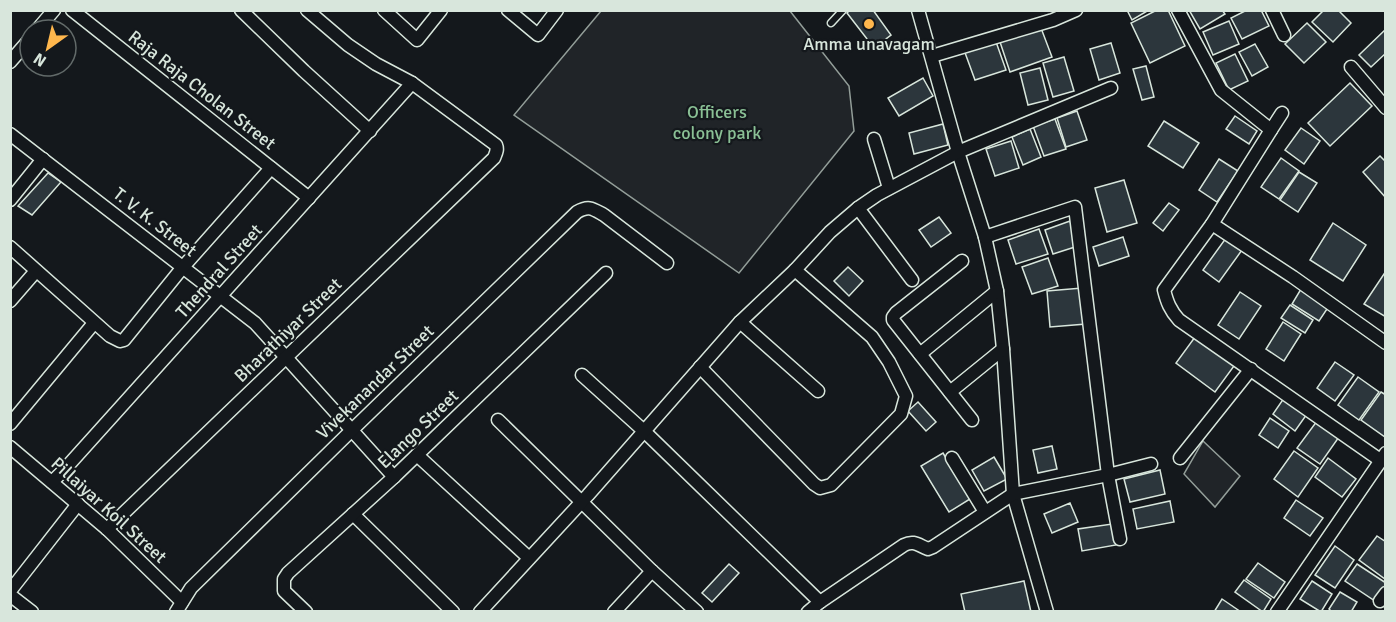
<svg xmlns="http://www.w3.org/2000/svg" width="1396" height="622" font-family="Signika,sans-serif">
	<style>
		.green { fill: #202428; stroke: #939e99; stroke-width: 1.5 }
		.building { fill: #2c363c; stroke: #d8e6dc; stroke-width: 1.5 }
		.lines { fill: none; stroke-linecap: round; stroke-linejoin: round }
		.service-casing { stroke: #d8e6dc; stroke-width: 9 }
		.minor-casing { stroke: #d8e6dc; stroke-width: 15 }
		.service { stroke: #14181c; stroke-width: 6 }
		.minor { stroke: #14181c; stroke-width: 12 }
		.poi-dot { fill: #ffb74d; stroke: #14181c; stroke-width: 2 }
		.labels { text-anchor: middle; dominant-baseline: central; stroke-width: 4.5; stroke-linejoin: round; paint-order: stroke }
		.poi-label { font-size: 18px; fill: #d8e6dc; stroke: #14181c }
		.street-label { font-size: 18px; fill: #d8e6dc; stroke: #14181c }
		.park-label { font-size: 18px; fill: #8ac095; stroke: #14181c }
	</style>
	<rect width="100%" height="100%" fill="#14181c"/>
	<g class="green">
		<polygon points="790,11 849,86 854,131 739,273 514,115 601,11"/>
		<polygon points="1203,441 1240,476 1215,507 1184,474"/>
	</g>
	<g class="building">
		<polygon points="850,10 873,10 891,35 874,48 847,13"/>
		<polygon points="1127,10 1149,10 1132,20"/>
		<polygon points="1157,10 1168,10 1185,46 1150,63 1131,23"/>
		<polygon points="1189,10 1222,10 1225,14 1200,29"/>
		<polygon points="1247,10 1261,10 1269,26 1242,39 1231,18"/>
		<polygon points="1324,10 1338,10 1351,23 1333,42 1312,22"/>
		<polygon points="1229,21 1239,44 1213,55 1203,32"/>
		<polygon points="1307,23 1326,42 1304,63 1285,44"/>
		<polygon points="1041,28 1052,57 1010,72 1000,42"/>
		<polygon points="1386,29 1386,53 1371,67 1359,55"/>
		<polygon points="995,39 1006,70 975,80 964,50"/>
		<polygon points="1111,43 1120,73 1099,80 1090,49"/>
		<polygon points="1255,44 1268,67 1252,76 1239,52"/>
		<polygon points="1235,54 1248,81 1229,90 1216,63"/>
		<polygon points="1064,57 1074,91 1053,97 1043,63"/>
		<polygon points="1146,66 1154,97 1142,100 1133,69"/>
		<polygon points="1040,68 1048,100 1028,105 1020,73"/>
		<polygon points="923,78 933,96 899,116 888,98"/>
		<polygon points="1350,83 1372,106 1330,146 1308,123"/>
		<polygon points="1077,111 1087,140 1066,147 1057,118"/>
		<polygon points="1235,116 1257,131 1249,144 1226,129"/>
		<polygon points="1055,119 1066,149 1044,156 1033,126"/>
		<polygon points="1164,121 1199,143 1183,168 1148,146"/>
		<polygon points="943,124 948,145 914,154 909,133"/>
		<polygon points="1301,128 1320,141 1304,164 1285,150"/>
		<polygon points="1030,129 1041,157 1023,165 1012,137"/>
		<polygon points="1011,141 1019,168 995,176 986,149"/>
		<polygon points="1380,156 1386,162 1386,198 1363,172"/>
		<polygon points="1281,158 1299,171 1279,199 1261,187"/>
		<polygon points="1219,159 1238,171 1217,202 1199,190"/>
		<polygon points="1299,172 1317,183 1298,212 1280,200"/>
		<polygon points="48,173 61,182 32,215 18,206"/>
		<polygon points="1124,180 1137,223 1107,232 1095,188"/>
		<polygon points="1169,203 1179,210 1163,231 1153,223"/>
		<polygon points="939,217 951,233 931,247 919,230"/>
		<polygon points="1070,221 1078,246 1053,254 1045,230"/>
		<polygon points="1333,223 1366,245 1343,281 1310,260"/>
		<polygon points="1039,229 1048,254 1016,264 1008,240"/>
		<polygon points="1123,237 1129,256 1099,266 1093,247"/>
		<polygon points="1226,238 1242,250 1219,282 1203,270"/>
		<polygon points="1048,258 1058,286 1032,294 1022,267"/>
		<polygon points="848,267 863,281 849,296 834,281"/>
		<polygon points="1386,271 1386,317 1364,304"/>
		<polygon points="1082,288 1086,324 1050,327 1047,291"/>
		<polygon points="1301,289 1329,306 1319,321 1292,304"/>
		<polygon points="1240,292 1261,306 1239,339 1218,325"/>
		<polygon points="1290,305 1313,320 1305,333 1281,318"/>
		<polygon points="1283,322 1301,334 1284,361 1266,349"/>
		<polygon points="1195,337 1234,366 1215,392 1176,363"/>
		<polygon points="1335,362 1354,375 1335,401 1317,388"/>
		<polygon points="1358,377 1379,392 1359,420 1338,405"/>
		<polygon points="1381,392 1386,395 1385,437 1361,420"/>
		<polygon points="1284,398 1307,414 1295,431 1273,414"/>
		<polygon points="918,402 936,422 926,431 908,411"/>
		<polygon points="1270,418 1289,431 1278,448 1259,435"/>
		<polygon points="1317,421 1339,437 1320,464 1297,448"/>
		<polygon points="1052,446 1057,469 1038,473 1033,450"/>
		<polygon points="1294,451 1318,468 1298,497 1274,479"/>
		<polygon points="943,453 970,499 949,512 921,466"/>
		<polygon points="994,457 1007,479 984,491 972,470"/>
		<polygon points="1328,458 1356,479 1342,497 1315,477"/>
		<polygon points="1160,470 1165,494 1130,502 1124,479"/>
		<polygon points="1296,500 1323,518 1310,536 1284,518"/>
		<polygon points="1170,501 1174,522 1137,529 1133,509"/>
		<polygon points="1070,503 1078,522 1052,533 1044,514"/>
		<polygon points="1112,524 1116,545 1082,551 1078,529"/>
		<polygon points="1377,536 1386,542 1385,579 1359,560"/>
		<polygon points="1335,546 1354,560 1335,588 1315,575"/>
		<polygon points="1258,563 1285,582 1274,598 1246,579"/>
		<polygon points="729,564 739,573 712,602 702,593"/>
		<polygon points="1357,564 1386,583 1386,587 1375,601 1345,581"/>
		<polygon points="1244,580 1271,599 1263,612 1235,592"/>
		<polygon points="1024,581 1031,612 965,612 961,594"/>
		<polygon points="1312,581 1332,594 1321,612 1300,599"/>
		<polygon points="1340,592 1357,602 1351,612 1332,612 1329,609"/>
		<polygon points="1222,599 1241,612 1214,612"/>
	</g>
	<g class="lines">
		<g class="service-casing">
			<polyline id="service" points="831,23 843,10"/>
		</g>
		<g class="minor-casing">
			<g id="minor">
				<polyline points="72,10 309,198"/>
				<polyline points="241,10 304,71 370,131"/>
				<polyline points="384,10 417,40 441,10"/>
				<polyline points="508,10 538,35 557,10"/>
				<polyline points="918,10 958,152 985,237 997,291 1003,349 1013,494 1047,612"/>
				<path d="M1178,10L1221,90L1271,130L1212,224L1164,290C1167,302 1170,310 1179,320L1380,460"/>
				<polyline points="1272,10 1284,35"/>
				<polyline points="37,30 54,10"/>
				<polyline points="932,56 1053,20 1076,10"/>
				<polyline points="10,62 30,39"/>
				<polyline points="1351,67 1386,108"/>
				<polyline points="1271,130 1282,113"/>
				<polyline points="10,134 255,323 394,477"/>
				<polyline points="874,139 889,188"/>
				<polyline points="10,200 43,159"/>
				<polyline points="858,208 912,280"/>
				<polyline points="1212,224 1293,277 1386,343"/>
				<polyline points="985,237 1075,207 1108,475 1120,539"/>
				<polyline points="10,247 110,336 120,341 124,340 183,267 271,168"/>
				<polyline points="962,261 896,313 893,317 893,320 972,420"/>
				<polyline points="10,301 36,271"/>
				<polyline points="740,322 818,391"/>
				<polyline points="920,354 997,291"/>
				<polyline points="700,367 814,484 820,488 831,485 901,414 906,396 889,362 872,337 795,270"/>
				<polyline points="582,375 644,431 820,602"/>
				<polyline points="950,392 1003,349"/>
				<polyline points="498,420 652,571"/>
				<polyline points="10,424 94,323"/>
				<polyline points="10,447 107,529 182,602"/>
				<polyline points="417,455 529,558"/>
				<polyline points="952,458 985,512"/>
				<polyline points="1180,458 1251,369"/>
				<polyline points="52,482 64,470 412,83"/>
				<polyline points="353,514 453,612"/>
				<path d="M107,529L494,158C496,153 498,150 496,145L412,83L376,64L348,45L307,10"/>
				<polyline points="10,591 78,504"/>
				<polyline points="10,595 32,612"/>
				<polyline points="1380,601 1386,593"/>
				<path d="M176,612L191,588L352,430L577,212C589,205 593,209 604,215L667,263"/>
				<polyline points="306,612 284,591 284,579 288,573 394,477 606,273"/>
				<polyline points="480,612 588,495 740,322 795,270 830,232 858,208 877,195 958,152 1111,88"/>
				<polyline points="614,612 652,571 697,612"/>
				<path d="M808,612L820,602L904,545C914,540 918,545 928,549L933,547L1013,494L1108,475L1151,464"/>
				<polyline points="1277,612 1386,453"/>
			</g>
		</g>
		<use href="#service" class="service"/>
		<use href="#minor" class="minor"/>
	</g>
	<circle class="poi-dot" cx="869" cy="24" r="6"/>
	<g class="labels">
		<g class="poi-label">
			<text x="869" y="44">Amma unavagam</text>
		</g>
		<g class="street-label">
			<text transform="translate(202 90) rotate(38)">Raja Raja Cholan Street</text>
			<text transform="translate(155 222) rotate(38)">T. V. K. Street</text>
			<text transform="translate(219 271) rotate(-48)">Thendral Street</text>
			<text transform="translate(288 330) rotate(-44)">Bharathiyar Street</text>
			<text transform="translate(375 382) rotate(-44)">Vivekanandar Street</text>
			<text transform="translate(418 429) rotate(-44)">Elango Street</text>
			<text transform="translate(109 510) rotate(42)">Pillaiyar Koil Street</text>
		</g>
		<g class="park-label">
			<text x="717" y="112">Officers<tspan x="717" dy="21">colony park</tspan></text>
		</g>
	</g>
	<rect width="1396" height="622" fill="none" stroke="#d8e6dc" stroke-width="24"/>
	<g transform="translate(48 48) rotate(214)"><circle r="28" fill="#14181c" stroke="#626a69" stroke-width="1.5"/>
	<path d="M0-4.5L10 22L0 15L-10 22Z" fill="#ffb74d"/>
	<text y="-9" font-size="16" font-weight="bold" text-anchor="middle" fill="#d8e6dc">N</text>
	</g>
</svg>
